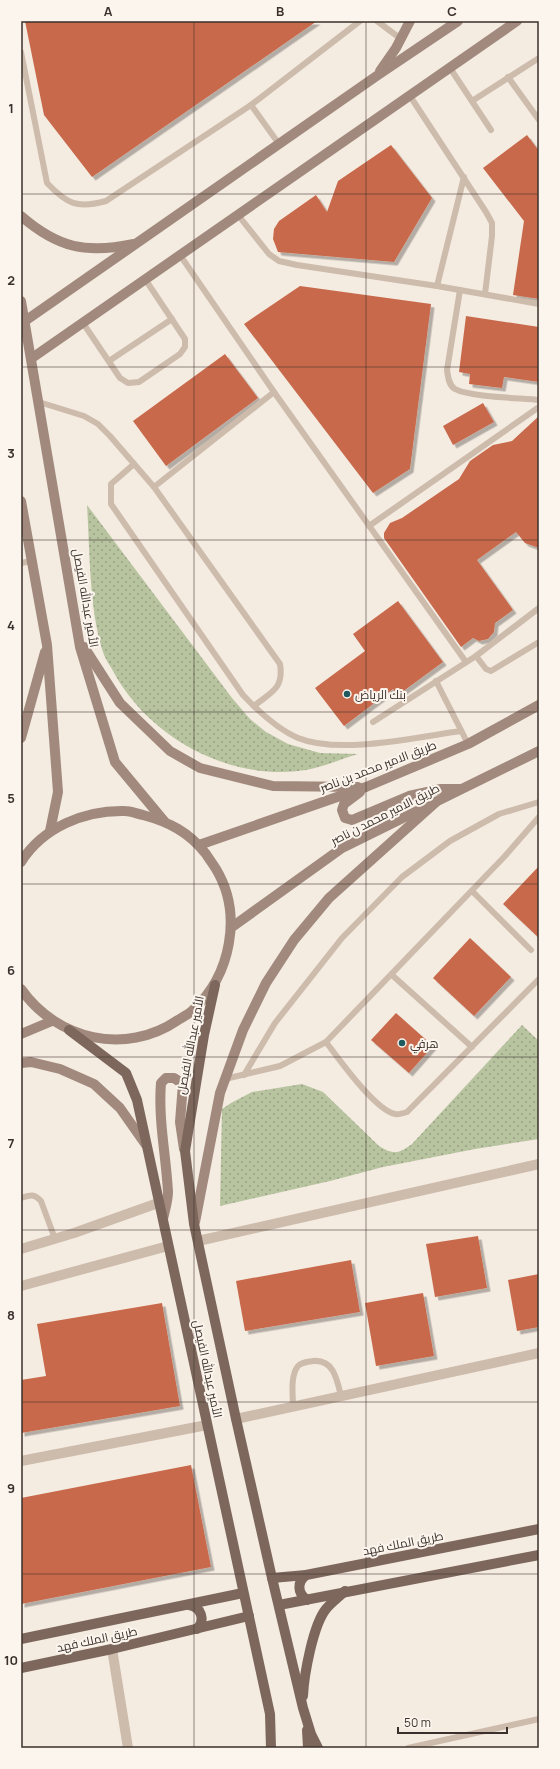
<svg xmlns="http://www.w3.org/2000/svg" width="560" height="1769" font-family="Manrope,Cairo,sans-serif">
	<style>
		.grass { fill: url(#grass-dots) }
		.building { fill: #c8694b; filter: url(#shadow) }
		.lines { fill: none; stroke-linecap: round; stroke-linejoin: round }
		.lane { stroke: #cdbbac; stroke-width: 6 }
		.street { stroke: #cdbbac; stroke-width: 10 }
		.secondary { stroke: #a18a7d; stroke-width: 10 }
		.primary { stroke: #7d675c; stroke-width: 10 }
		.grid { fill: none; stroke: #3b302b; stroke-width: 1; stroke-opacity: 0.55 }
		.poi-dot { fill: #1f5a5e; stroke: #fbf5ee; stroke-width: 1.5 }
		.labels { text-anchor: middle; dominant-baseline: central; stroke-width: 4; stroke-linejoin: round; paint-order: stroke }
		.street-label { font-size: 12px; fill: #3b302b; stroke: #fbf5ee }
		.poi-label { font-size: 12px; fill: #3b302b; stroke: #fbf5ee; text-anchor: start }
		.neatline { fill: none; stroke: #3b302b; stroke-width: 1.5 }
		.grid-label { font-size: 13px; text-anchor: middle; font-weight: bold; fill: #3b302b }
	</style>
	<defs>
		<pattern id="grass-dots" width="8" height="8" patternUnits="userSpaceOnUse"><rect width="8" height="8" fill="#b8c4a0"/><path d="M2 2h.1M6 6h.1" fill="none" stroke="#97a083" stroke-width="1.8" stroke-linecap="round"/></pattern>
		<filter id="shadow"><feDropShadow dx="3.5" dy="3.5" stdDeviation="0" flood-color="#0004"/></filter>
	</defs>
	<rect width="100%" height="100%" fill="#f4ebe1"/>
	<g class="grass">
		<path d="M87,505L232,698L250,719L266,732L288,744L320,753L358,754C341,759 323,767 306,770C230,782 149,738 113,671C110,665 105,659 103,652C89,609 90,551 87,505Z"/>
		<path d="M522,1025L538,1040L539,1039V1139L475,1149L383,1167L330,1181L220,1206L222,1109L231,1103L252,1092L302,1084L323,1092L379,1146C394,1155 398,1154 412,1144Z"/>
	</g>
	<g class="building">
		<polygon points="25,21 317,21 92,177 44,115"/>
		<polygon points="527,135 539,151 539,299 513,295 524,221 483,168"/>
		<polygon points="391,145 432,198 394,262 278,252 273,239 274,229 279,221 316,195 327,212 338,181"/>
		<polygon points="300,286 431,304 410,469 373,493 244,324"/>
		<polygon points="466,316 539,327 539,382 504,377 502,388 469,384 470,374 459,372"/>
		<polygon points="225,354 258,398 166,466 133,421"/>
		<polygon points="483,403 494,422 453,445 443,426"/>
		<polygon points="539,416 539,548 525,543 516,532 477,560 513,610 495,623 494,632 488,639 479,641 473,638 461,647 384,538 384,533 390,523 402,518 459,479 470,461 493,445 512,441"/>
		<polygon points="398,601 443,662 398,695 393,689 344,726 315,688 365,651 353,634"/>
		<polygon points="539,866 539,938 503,904"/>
		<polygon points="470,938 511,977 474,1016 433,978"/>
		<polygon points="396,1013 433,1046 409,1073 371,1040"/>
		<polygon points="478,1236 487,1288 435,1297 426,1244"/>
		<polygon points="351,1260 360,1312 245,1331 236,1281"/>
		<polygon points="539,1274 539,1327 517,1331 508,1280"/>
		<polygon points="423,1293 434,1356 376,1366 365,1303"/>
		<polygon points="162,1303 180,1406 21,1433 21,1380 46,1376 37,1324"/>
		<polygon points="191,1465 211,1567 21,1604 21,1498"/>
	</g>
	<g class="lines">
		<g class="lane">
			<polyline points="377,21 401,39"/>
			<path d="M21,52L47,183C67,204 77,209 106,201L251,105L360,21"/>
			<polyline points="450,68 491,130"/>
			<polyline points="508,77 539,120"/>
			<polyline points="410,96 486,212 492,223 492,236 485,294"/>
			<polyline points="472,101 539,58"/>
			<polyline points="251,105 279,144"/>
			<polyline points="238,215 269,254 279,261 297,265 437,286 539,304"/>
			<polyline points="180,255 274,392 466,662"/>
			<polyline points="437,286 464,177"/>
			<path d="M460,290L447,370C448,377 449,386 455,389C469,397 521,398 539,400"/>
			<polyline points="83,323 120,378 128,383 139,382 180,354 185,347 185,339 145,279"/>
			<polyline points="109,361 172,319"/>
			<path d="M39,402L84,416L98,424L110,436L154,487L280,664C284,689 271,692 254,706"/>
			<path d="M134,464L111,484V504L243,695C259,712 277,729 298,738C340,755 417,737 461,731"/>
			<polyline points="154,487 274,392"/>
			<polyline points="369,526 539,407"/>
			<polyline points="21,563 32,561"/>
			<polyline points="476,656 486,669 491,671 539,642"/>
			<polyline points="436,681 468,744"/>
			<polyline points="373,722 476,656 539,608"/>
			<polyline points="472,891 531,950"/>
			<polyline points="392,975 472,1047"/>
			<path d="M326,1042C339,1059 375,1110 395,1114C398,1115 404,1113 407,1112L539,979"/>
			<polyline points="244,1075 275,1023 342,938 402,877 450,841 499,814 539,802"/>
			<polyline points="225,1079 280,1066 326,1042 505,856 539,817"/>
			<path d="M21,1198C30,1195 34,1193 41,1201L55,1239"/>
			<path d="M293,1406C293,1395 290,1376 298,1366C302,1362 308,1362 313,1361C334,1359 337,1380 341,1396"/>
			<polyline points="408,1748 539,1719"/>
		</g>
		<g class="street">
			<polyline points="198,1241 539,1164"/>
			<polyline points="21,1249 74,1233 158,1203"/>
			<polyline points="21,1286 168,1246"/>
			<polyline points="236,1419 539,1353"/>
			<polyline points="21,1461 207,1425"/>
			<polyline points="112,1649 128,1748"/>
		</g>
		<g class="secondary">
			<polyline points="380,71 396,48 410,21"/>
			<path d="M21,216C58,248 86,254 134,244"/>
			<polyline points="21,301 80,647 115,762 164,821"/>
			<polyline points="25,321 378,75 458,21"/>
			<polyline points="32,358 517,21"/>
			<polyline points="21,501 47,645 58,792 50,831"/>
			<polyline points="84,647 120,703 170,751 200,768 273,786 358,787"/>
			<polyline points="21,738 45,652"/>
			<polyline points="360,792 344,804 342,810 345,818 352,820 409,796 441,789 459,789"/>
			<polyline points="199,845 366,787 468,744 539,705"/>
			<path d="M21,862C43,827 85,810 125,811C131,811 137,814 143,815C169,822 189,832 206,854C209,859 213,864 216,869C243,914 231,975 193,1010C189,1014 183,1017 178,1020C125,1056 57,1040 21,989"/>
			<polyline points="232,927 342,848 539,751"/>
			<polyline points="21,1034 52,1021"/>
			<polyline points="21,1063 31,1062 60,1069 94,1084 120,1108 146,1145"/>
			<path d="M163,1219C165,1210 168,1200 168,1192C166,1155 158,1119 161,1083L166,1078H174L183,1084L180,1122L184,1149"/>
			<polyline points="195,1222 220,1093 243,1030 266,983 294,940 329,898 436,802"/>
		</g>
		<g class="primary">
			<polyline points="215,985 204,1035 185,1151 194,1224 236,1419 272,1578 303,1708 311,1734 318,1748"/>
			<polyline points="69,1030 126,1073 137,1100 270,1714 271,1748"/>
			<path d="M306,1575C297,1582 297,1593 307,1600"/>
			<polyline points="272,1578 306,1575 539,1529"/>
			<path d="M189,1605C201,1607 206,1620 197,1629"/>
			<polyline points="279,1605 539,1555"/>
			<polyline points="21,1639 243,1593"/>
			<polyline points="21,1668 112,1649 249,1616"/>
			<path d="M303,1696C304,1675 313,1625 326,1609C332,1602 339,1597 345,1591"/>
			<polyline points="307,1730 308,1748"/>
		</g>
	</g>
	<path class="grid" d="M194,21V1748M366,21V1748M21,194H539M21,367H539M21,540H539M21,712H539M21,884H539M21,1057H539M21,1230H539M21,1402H539M21,1574H539"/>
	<g class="poi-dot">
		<circle cx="347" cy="694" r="4"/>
		<circle cx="402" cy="1043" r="4"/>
	</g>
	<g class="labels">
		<g class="street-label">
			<text transform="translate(86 598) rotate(80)">الأمير عبدالله الفيصل</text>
			<text transform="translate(378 766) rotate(-21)">طريق الامير محمد بن ناصر</text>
			<text transform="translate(385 814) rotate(-27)">طريق الامير محمد ن ناصر</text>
			<text transform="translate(190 1045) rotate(-79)">الأمير عبدالله الفيصل</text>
			<text transform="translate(208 1369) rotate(78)">الأمير عبدالله الفيصل</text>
			<text transform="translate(403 1543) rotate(-11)">طريق الملك فهد</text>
			<text transform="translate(97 1639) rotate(-12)">طريق الملك فهد</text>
		</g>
		<g class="poi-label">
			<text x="355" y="694">بنك الرياض</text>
			<text x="410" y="1043">هرفي</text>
		</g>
	</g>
	<rect width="560" height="1769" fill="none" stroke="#fbf5ee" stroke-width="44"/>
	<path d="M398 1727v6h109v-6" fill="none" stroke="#3b302b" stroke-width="2"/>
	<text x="404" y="1727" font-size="12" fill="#3b302b" stroke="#fbf5ee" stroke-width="3" paint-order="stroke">50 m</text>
	<rect x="22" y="22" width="516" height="1725" class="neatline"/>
	<g class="grid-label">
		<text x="108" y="16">A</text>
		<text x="280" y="16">B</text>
		<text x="452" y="16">C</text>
		<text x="11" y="113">1</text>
		<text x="11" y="285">2</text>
		<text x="11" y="458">3</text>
		<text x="11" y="630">4</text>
		<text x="11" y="803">5</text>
		<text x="11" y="975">6</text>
		<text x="11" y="1148">7</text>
		<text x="11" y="1320">8</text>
		<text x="11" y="1493">9</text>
		<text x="11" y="1665">10</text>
	</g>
</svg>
